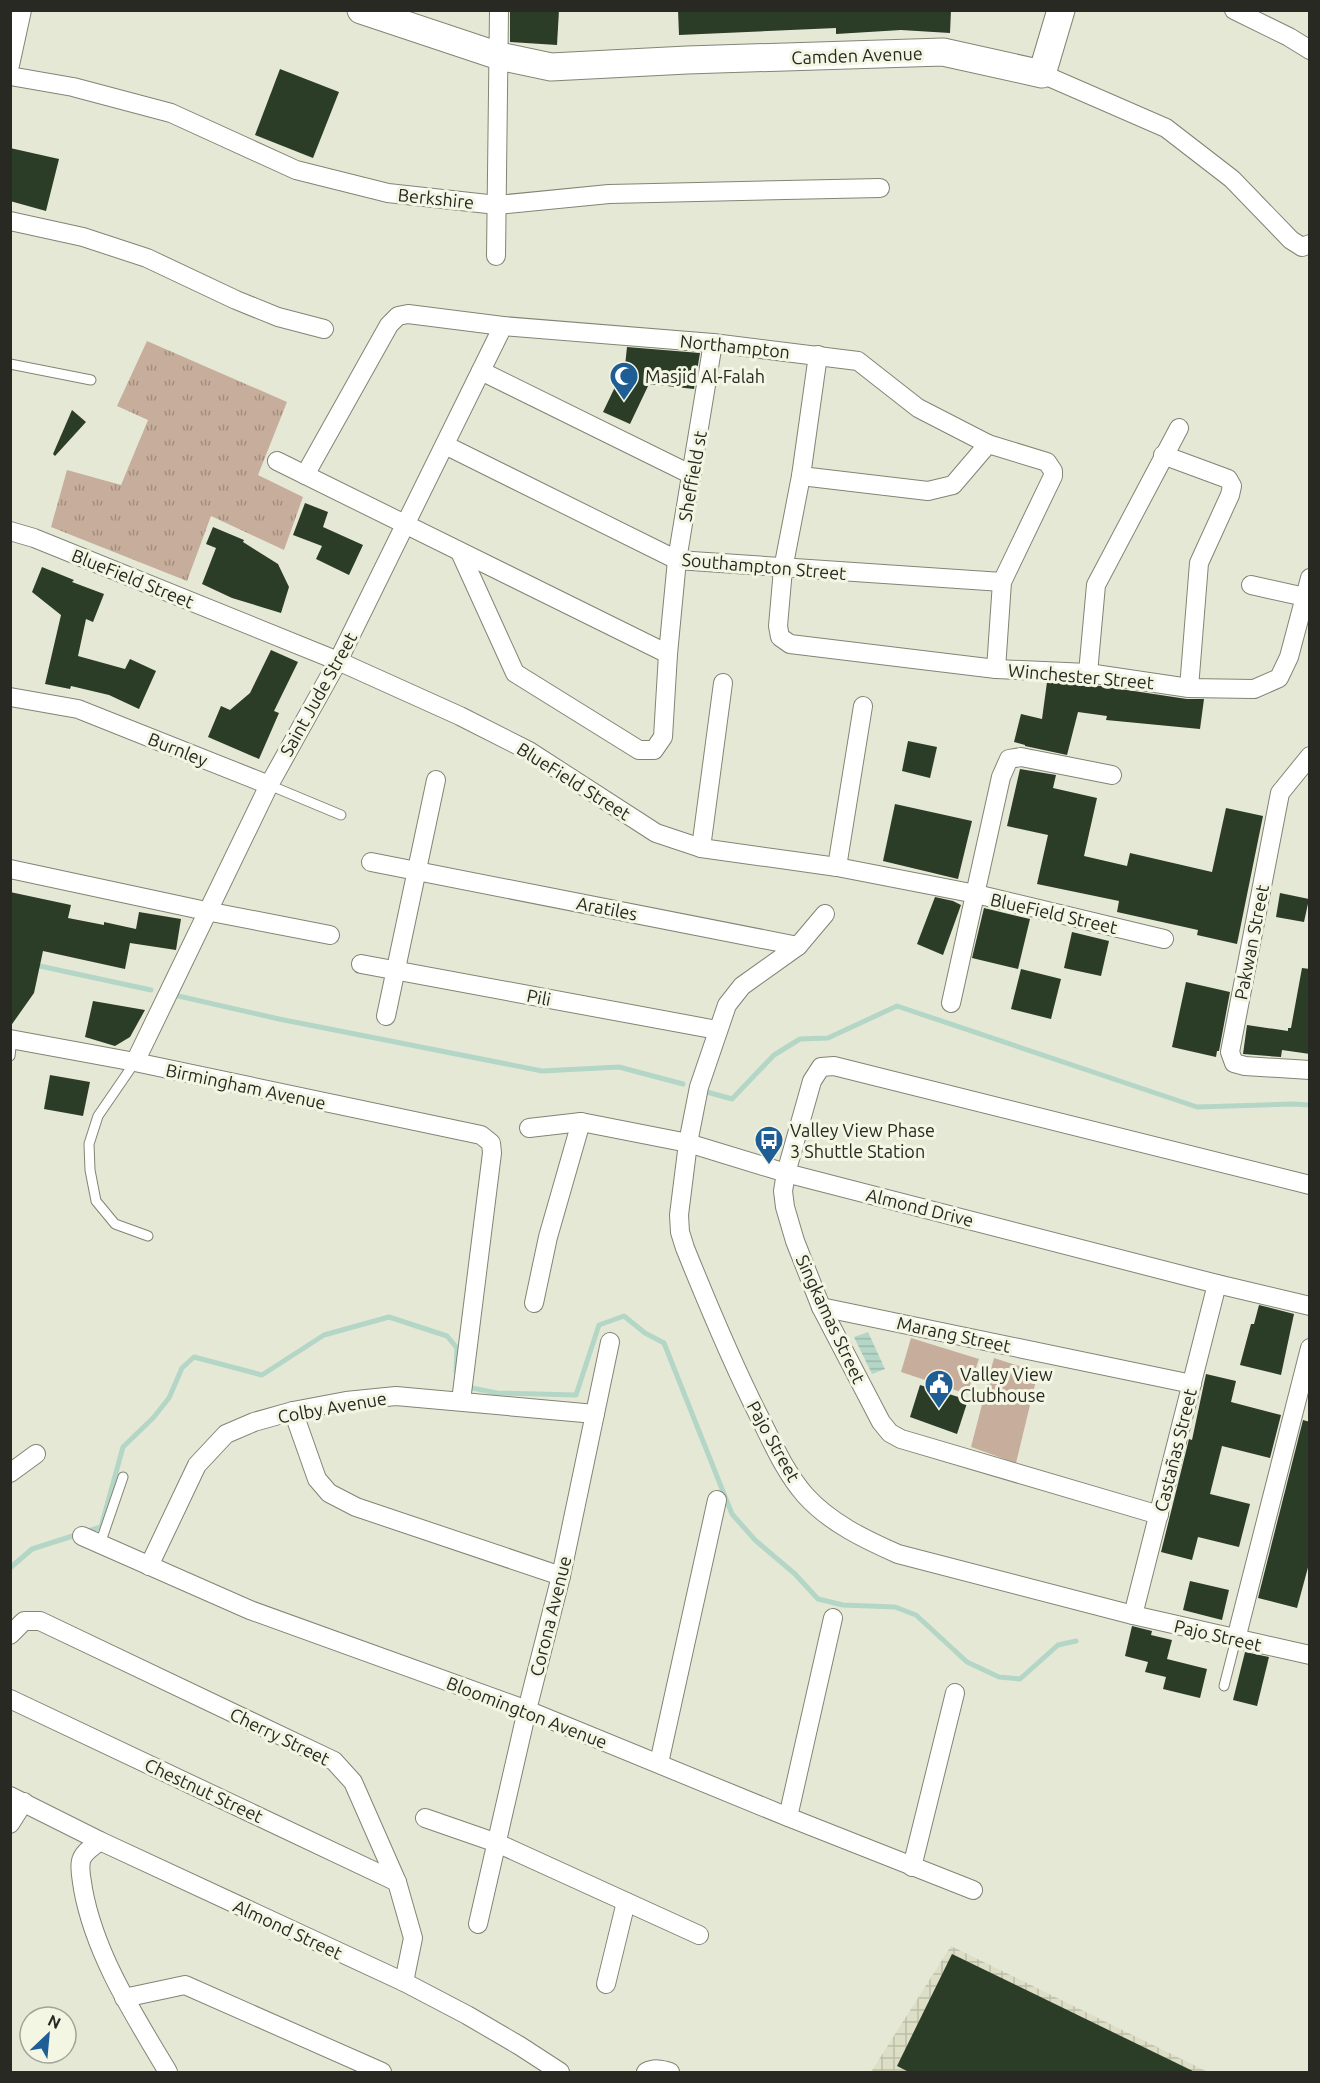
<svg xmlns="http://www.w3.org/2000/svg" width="1320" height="2083" font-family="Ubuntu,sans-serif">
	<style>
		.industrial { fill: url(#industrial-grid) }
		.grass { fill: url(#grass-tufts) }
		.pitch { fill: #c7ad9b }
		.water { fill: url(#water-rules) }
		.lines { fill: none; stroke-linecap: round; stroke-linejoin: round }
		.stream { stroke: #b4d6c7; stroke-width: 5 }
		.building { fill: #2b3c27 }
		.lane-casing { stroke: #838474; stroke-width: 11 }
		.street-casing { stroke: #838474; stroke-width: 20 }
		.secondary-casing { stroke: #838474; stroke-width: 29 }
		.lane { stroke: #fff; stroke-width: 9 }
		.street { stroke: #fff; stroke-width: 18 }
		.secondary { stroke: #fff; stroke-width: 27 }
		.labels { text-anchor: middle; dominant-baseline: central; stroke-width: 6; stroke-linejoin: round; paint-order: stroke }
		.street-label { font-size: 18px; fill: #282922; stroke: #f4f6e4 }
		.poi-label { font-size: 18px; fill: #282922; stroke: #f4f6e4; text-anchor: start }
	</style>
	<defs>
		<pattern id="industrial-grid" width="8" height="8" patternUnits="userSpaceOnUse" patternTransform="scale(1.5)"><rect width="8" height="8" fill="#dcdec5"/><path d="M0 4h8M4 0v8" fill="none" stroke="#bdbea9"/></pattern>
		<pattern id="grass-tufts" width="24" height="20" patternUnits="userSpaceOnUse" patternTransform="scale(1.5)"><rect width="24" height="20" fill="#c7ad9b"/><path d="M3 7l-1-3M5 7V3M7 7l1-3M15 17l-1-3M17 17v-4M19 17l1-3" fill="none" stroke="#a28d7e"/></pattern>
		<pattern id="water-rules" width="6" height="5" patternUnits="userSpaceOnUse" patternTransform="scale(1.5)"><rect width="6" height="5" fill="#b4d6c7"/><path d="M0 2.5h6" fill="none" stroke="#9bb8ab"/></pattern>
	</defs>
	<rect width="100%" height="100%" fill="#e6e8d6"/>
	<polygon class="industrial" points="951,1946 1208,2072 871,2072"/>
	<polygon class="grass" points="147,341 287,402 258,475 303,497 284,550 211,516 187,581 51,527 67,470 121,485 148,420 117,406"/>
	<g class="pitch">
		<polygon points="911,1338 979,1359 967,1394 901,1372"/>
		<polygon points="994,1358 1038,1372 1016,1463 971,1447"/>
	</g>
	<polygon class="water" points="868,1332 885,1369 872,1374 854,1337"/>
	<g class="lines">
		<g class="stream">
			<polyline points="35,965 151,990"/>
			<polyline points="174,995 279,1019 542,1071 619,1067 683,1084"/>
			<polyline points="707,1092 732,1099 774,1055 800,1039 828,1038 897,1006 1197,1107 1293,1104 1310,1105"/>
			<polyline points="467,1387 497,1393 576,1395 599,1325 624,1316 645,1333 664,1343 732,1514 755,1540 795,1574 818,1599 843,1605 895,1607 916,1615 967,1662 999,1677 1020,1679 1058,1645 1076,1641"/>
			<polyline points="10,1568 32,1549 101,1527 123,1447 153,1418 169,1398 182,1368 194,1357 262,1375 324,1335 389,1317 447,1336 457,1348 456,1372"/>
		</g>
	</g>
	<g class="building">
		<polygon points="510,10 559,10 557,45 510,42"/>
		<polygon points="678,10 951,10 950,33 901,30 836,34 836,28 679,35"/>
		<polygon points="280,69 339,92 313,158 255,135"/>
		<polygon points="10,148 59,159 46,211 10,201"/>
		<polygon points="627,347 700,353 694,389 649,384 630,424 603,412 625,366"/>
		<polygon points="72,410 86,422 55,456 53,454"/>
		<polygon points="305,503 328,512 323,527 363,545 349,575 316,559 322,546 293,535"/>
		<polygon points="213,527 244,540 243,542 278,564 289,587 281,613 232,598 202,584 216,548 206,544"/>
		<polygon points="42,567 74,580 72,582 104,594 93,622 86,619 78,656 125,669 130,659 156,671 139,709 109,695 71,686 70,689 45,684 61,615 32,592"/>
		<polygon points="271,650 298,662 274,711 279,713 259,759 208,737 221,706 230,710 250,693"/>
		<polygon points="1047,682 1087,684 1187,699 1204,699 1200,729 1106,720 1107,716 1078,712 1067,755 1025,746 1025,745 1014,742 1021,714 1042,719"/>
		<polygon points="908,741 937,747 930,778 902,771"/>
		<polygon points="1020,769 1056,775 1053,788 1097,798 1084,856 1127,866 1130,853 1212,872 1226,808 1263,816 1237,944 1197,935 1198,930 1117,912 1119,901 1037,884 1048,835 1007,826"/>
		<polygon points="895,804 972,821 958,879 883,861"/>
		<polygon points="10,892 71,905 68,918 104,925 104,922 136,929 139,912 181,919 176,950 130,943 125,969 43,951 34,993 10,1027"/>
		<polygon points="1280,893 1309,899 1304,922 1276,917"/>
		<polygon points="935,897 953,901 961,905 943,955 917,944"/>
		<polygon points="984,908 1030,919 1018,969 972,958"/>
		<polygon points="1072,932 1109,941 1101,976 1064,968"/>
		<polygon points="1302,968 1310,969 1310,1054 1282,1050 1281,1057 1243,1054 1247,1025 1288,1031 1288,1028 1291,1028"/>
		<polygon points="1021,969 1061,979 1051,1019 1011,1009"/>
		<polygon points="1186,982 1230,992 1219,1051 1217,1051 1216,1057 1172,1047"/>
		<polygon points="93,1001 145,1010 130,1037 115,1046 85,1037"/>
		<polygon points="50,1075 90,1082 83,1116 44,1109"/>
		<polygon points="1259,1305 1294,1314 1281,1375 1240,1365 1251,1324 1254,1324"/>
		<polygon points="1206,1374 1236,1381 1231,1402 1281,1415 1270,1458 1222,1446 1210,1494 1250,1504 1239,1547 1198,1537 1192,1560 1161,1552 1189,1439 1192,1440"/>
		<polygon points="920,1385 968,1400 957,1434 910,1417"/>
		<polygon points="1303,1420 1310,1422 1310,1560 1297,1608 1258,1598"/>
		<polygon points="1190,1581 1229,1590 1222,1620 1183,1610"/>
		<polygon points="1132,1626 1152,1631 1151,1635 1172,1640 1167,1659 1207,1669 1200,1698 1163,1689 1166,1677 1145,1672 1148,1662 1125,1656"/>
		<polygon points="1245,1652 1269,1657 1257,1706 1233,1700"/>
		<polygon points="952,1954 1197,2073 911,2073 897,2066"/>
	</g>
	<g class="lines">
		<g class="lane-casing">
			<g id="lane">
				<polyline points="10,364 91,380"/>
				<polyline points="269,785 341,815"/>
				<polyline points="10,1056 12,1039"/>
				<polyline points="135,1062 98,1116 89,1144 90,1170 96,1201 115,1224 148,1236"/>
				<polyline points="100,1544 123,1477"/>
				<polyline points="1224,1686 1236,1639"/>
			</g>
		</g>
		<g class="street-casing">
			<g id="street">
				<polyline points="1234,10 1289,37 1310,50"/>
				<polyline points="10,65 22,10"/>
				<polyline points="1042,74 1166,128 1232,179 1291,240 1302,247 1310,244"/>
				<polyline points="10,76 73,87 171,113 296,170 388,193 497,205 609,194 880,188"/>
				<polyline points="10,221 83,237 147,258 236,300 278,317 324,329"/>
				<polyline points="496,256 499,10"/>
				<polyline points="818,355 801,476 783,569 778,626 780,637 790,644 996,669 1088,673 1189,688 1254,689 1279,678 1289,657 1310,578"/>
				<polyline points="481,371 692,475"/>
				<polyline points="445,445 677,560 1002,582"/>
				<polyline points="1163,455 1228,479 1232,486 1230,495 1199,563 1189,688"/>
				<polyline points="277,461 668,654"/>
				<polyline points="305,475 389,325 398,316 408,314 503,326 713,343 858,361 918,408 988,444 1047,462 1053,471 1053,476 1002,582 996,669"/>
				<polyline points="801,476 928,491 953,485 988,444"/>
				<polyline points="10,531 34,538 338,661 460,716 529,751 656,833 701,848 837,867 976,894 1164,939"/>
				<polyline points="460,552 515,673 639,750 654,750 663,737 668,654 677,560 713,343"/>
				<polyline points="1251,585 1305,597"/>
				<polyline points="1088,673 1096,585 1179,428"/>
				<polyline points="10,697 78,709 269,785"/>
				<polyline points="1310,756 1280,793 1230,1052 1234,1063 1245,1066 1310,1070"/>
				<polyline points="701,848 723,683"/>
				<polyline points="371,862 798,946"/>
				<polyline points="837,867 863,706"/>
				<polyline points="10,869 206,911 330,935"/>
				<path d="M825,914L798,946L742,986L727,1005L699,1087L688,1143L679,1215L680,1232L685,1248C708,1305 731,1361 759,1416C773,1444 785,1472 805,1495C830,1523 866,1540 898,1554L1133,1615L1310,1655"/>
				<polyline points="361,964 717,1030"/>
				<polyline points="951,1003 1001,777 1009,759 1021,757 1112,775"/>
				<polyline points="386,1016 436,780"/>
				<polyline points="10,1039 135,1062 481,1135 491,1143 492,1153 461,1401"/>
				<polyline points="135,1062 269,785 338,661 503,326"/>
				<polyline points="529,1128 581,1122 688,1143 786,1173 1217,1284 1310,1306"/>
				<polyline points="534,1303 548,1237 581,1122"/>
				<polyline points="821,1307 1192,1384"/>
				<polyline points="293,1411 317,1479 329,1493 356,1507 561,1576"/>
				<polyline points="10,1473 36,1454"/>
				<polyline points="1159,1515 901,1439 890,1433 881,1422 821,1307 795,1241 785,1207 783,1191 786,1173 812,1081 821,1067 834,1066 1310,1185"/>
				<polyline points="82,1536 250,1610 527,1710 788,1817 973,1890"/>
				<polyline points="149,1566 197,1465 226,1434 254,1422 293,1411 346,1401 396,1396 595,1414"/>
				<polyline points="1133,1615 1217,1284"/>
				<polyline points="10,1635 24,1621 40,1621 334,1761 353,1782 397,1882 413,1938 404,1982"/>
				<polyline points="1236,1639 1310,1348"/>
				<polyline points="10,1699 397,1882"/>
				<polyline points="659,1763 717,1500"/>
				<polyline points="10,1796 100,1841 404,1982 467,2015 520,2046 560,2072"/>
				<polyline points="788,1817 833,1618"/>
				<polyline points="425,1818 497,1843 699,1935"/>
				<polyline points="10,1824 24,1802"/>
				<path d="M100,1841C93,1847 83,1852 81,1861C79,1870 82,1880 83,1889C95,1955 134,2015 168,2072"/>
				<polyline points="912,1867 955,1693"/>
				<polyline points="478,1924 527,1710 561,1576 610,1342"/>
				<polyline points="606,1984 626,1902"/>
				<polyline points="124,1998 185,1985 382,2072"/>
				<path d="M646,2072C654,2068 661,2069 670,2072"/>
			</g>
		</g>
		<g class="secondary-casing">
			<polyline id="secondary" points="361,10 499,56 551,67 687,60 943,52 1042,74 1061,10"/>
		</g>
		<use href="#lane" class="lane"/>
		<use href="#street" class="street"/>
		<use href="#secondary" class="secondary"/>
	</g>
	<defs>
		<g id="mosque-pin" transform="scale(1.5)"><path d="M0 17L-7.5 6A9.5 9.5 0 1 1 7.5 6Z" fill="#1f5e94" stroke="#f4f6e4"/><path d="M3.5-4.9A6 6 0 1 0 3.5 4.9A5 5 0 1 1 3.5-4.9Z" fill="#fff"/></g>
		<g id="bus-pin" transform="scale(1.5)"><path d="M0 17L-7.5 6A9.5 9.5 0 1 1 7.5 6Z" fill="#1f5e94" stroke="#f4f6e4"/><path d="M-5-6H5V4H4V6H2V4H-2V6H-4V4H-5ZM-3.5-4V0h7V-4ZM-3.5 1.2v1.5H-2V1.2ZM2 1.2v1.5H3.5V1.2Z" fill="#fff"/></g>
		<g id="civic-pin" transform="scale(1.5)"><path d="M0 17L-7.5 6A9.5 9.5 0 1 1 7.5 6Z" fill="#1f5e94" stroke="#f4f6e4"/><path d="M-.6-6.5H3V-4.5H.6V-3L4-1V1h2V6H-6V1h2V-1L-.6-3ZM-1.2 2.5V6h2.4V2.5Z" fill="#fff"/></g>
	</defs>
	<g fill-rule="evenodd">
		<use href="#mosque-pin" x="624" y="376"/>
		<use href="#bus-pin" x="769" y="1140"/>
		<use href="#civic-pin" x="939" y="1384"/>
	</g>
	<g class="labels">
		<g class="street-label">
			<text transform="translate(857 55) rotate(-2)">Camden Avenue</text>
			<text transform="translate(436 198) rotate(6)">Berkshire</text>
			<text transform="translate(735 346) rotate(6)">Northampton</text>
			<text transform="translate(692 476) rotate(-80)">Sheffield st</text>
			<text transform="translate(764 566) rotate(5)">Southampton Street</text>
			<text transform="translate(133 578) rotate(22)">BlueField Street</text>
			<text transform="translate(1081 676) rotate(5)">Winchester Street</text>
			<text transform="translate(318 694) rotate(-61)">Saint Jude Street</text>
			<text transform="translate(178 749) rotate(22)">Burnley</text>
			<text transform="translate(574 781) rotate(32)">BlueField Street</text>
			<text transform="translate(607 908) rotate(11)">Aratiles</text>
			<text transform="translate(1054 913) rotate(13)">BlueField Street</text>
			<text transform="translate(1251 942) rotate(-79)">Pakwan Street</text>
			<text transform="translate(539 997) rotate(11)">Pili</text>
			<text transform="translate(246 1086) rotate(12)">Birmingham Avenue</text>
			<text transform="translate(920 1207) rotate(14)">Almond Drive</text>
			<text transform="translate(831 1319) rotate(65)">Singkamas Street</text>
			<text transform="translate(954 1334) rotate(12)">Marang Street</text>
			<text transform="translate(332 1407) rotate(-10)">Colby Avenue</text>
			<text transform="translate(774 1441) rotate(61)">Pajo Street</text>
			<text transform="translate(1175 1450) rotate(-76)">Castañas Street</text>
			<text transform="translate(550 1616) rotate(-76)">Corona Avenue</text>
			<text transform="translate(1218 1635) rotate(13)">Pajo Street</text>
			<text transform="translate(527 1712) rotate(21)">Bloomington Avenue</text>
			<text transform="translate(280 1736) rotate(26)">Cherry Street</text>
			<text transform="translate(204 1790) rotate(25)">Chestnut Street</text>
			<text transform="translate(288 1929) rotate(25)">Almond Street</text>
		</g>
		<g class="poi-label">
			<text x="645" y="376">Masjid Al-Falah</text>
			<text x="790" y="1130">Valley View Phase<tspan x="790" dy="21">3 Shuttle Station</tspan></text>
			<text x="960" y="1374">Valley View<tspan x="960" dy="21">Clubhouse</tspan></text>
		</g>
	</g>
	<rect width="1320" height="2083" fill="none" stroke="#282922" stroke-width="24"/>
	<g transform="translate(48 2035) rotate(26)"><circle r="28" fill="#f4f6e4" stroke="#a2a496" stroke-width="1.5"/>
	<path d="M0-4.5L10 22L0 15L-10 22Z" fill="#1f5e94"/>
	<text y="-9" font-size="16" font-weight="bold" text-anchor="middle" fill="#282922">N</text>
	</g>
</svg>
